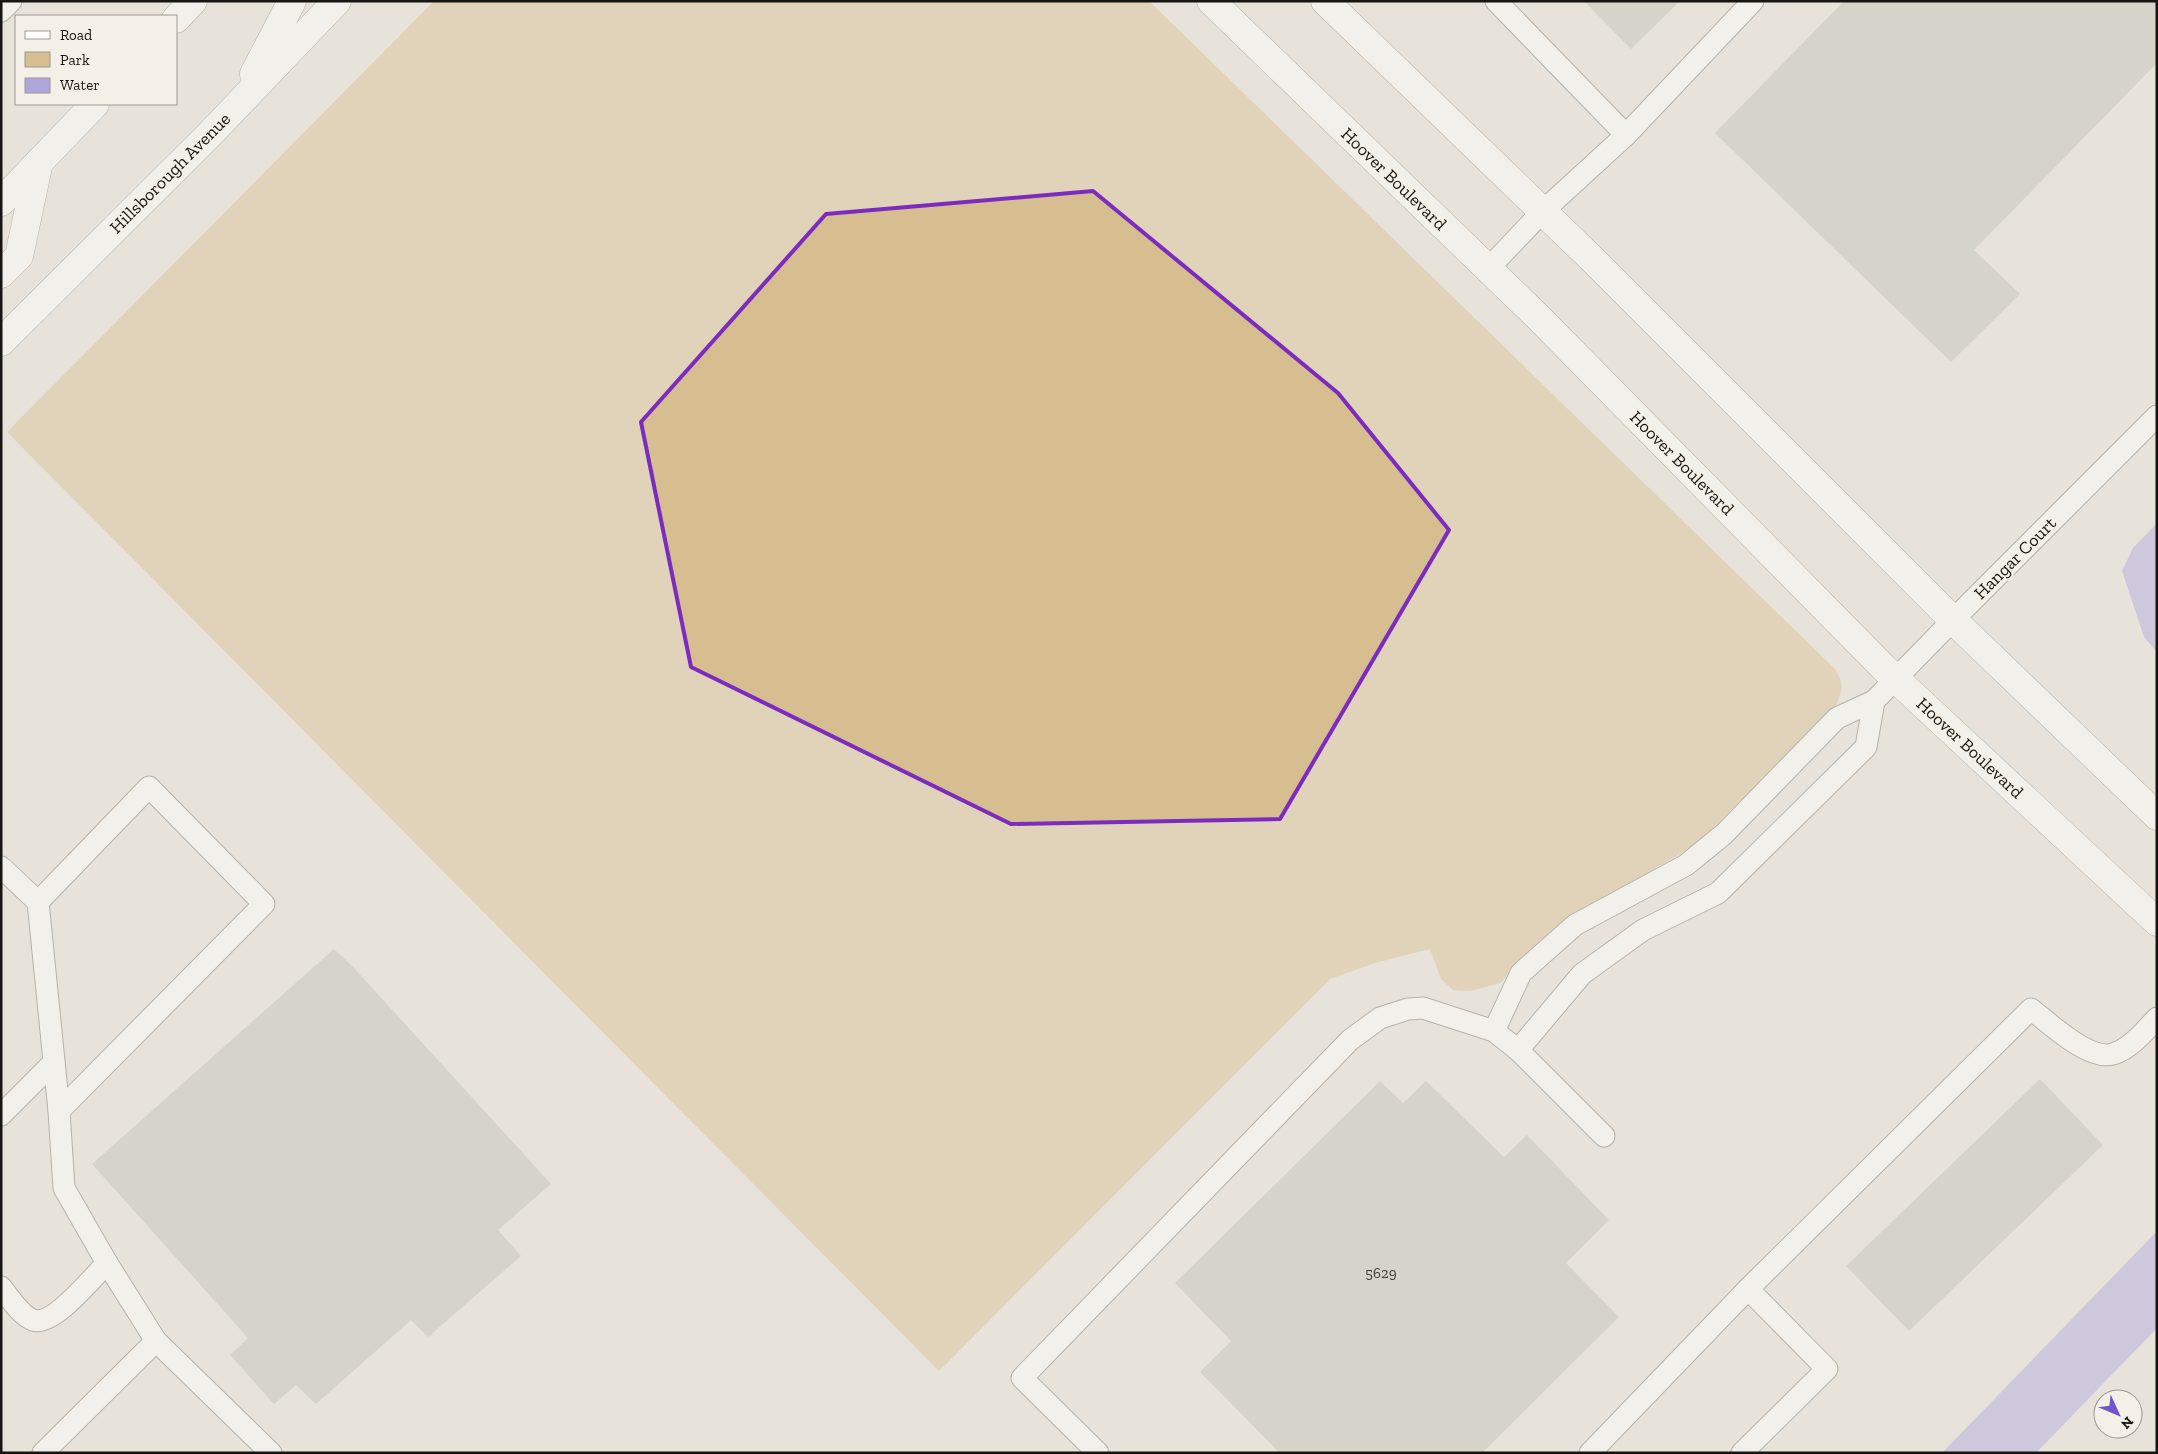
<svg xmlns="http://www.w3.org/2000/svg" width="2158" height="1454" font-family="'Zilla Slab',serif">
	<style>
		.green { fill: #d7be90 }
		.water { fill: #aea7de }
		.building { fill: #c2beb5 }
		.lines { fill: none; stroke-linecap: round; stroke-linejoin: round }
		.service-casing { stroke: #7a756d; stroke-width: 23 }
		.secondary-casing { stroke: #7a756d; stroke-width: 29 }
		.primary-casing { stroke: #7a756d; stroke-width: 29 }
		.service { stroke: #fff; stroke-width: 21 }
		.secondary { stroke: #fff; stroke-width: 28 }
		.primary { stroke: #fff; stroke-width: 28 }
		.marked { fill: none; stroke: #7b2cbf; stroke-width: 4; stroke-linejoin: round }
		.labels { text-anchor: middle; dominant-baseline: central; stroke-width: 4.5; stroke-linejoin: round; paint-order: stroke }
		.number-label { font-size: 15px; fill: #423f3b }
		.street-label { font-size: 18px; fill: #171512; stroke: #f5f0e7 }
	</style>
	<rect width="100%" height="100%" fill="#e7e3da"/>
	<path class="green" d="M434,1H1149L1835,669C1845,684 1842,690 1836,706L1771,769L1707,834L1687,850L1575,915L1500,983L1471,991L1453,990L1441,979L1430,949L1375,963L1330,979L939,1371L7,432Z"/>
	<g class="water">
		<polygon points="2157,523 2157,652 2144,637 2122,571 2133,548"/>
		<polygon points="2157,1231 2157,1328 2036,1453 1942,1453"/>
	</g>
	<g class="building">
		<polygon points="1584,1 1680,1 1631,49"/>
		<polygon points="1844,1 2157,1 2157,63 1974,250 2020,294 1951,362 1715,133"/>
		<polygon points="334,949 354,968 551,1184 498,1230 521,1256 428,1337 411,1320 316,1404 296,1385 274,1404 230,1355 248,1338 92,1164"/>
		<polygon points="2040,1079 2103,1145 1909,1331 1846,1266"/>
		<polygon points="1380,1081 1403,1103 1426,1081 1504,1157 1527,1135 1609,1220 1566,1263 1619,1317 1482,1453 1280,1453 1200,1372 1231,1341 1175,1283"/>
	</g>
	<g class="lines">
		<g class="service-casing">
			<g id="service">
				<polyline points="1496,1 1626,135"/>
				<polyline points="1,11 11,1"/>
				<polyline points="1488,269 1542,212 1626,135 1753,1"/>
				<polyline points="1,867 38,902 59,1111 64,1188 107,1263 156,1341"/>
				<polyline points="38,902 149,787 264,904 59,1111"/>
				<polyline points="1494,1031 1521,973 1575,925 1686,865 1724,834 1837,718 1874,701 1953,620 2157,416"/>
				<polyline points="1518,1050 1582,974 1643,930 1718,893 1866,747 1874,701"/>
				<polyline points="1,1115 54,1062"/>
				<path d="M1,1287C9,1297 21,1316 33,1320C53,1327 93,1277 107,1263"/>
				<polyline points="43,1453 156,1341 271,1453"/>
				<polyline points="1098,1453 1022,1378 1350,1040 1380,1018 1408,1009 1423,1008 1494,1031 1518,1050 1604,1136"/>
				<polyline points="1590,1453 1748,1289"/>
				<path d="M1742,1453L1827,1369L1748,1289L2031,1009C2049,1023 2089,1061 2113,1054C2130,1049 2145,1031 2157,1018"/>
			</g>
		</g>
		<g class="secondary-casing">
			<g id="secondary">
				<polyline points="1211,1 1537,316 1884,668 2157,922"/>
				<polyline points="1325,1 1592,259 1953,620 2157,816"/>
			</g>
		</g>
		<g class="primary-casing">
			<g id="primary">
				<polyline points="176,19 193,1"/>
				<polyline points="254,74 292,1"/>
				<polyline points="1,202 95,104"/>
				<polyline points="1,274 19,256 39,162"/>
				<polyline points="1,342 209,135 337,1"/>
			</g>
		</g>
		<use href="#service" class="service"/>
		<use href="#secondary" class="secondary"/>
		<use href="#primary" class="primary"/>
	</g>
	<path d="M0 0H2158V1454H0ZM1093,191L1338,393L1449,530L1280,819L1011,824L691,667L641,422L826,214Z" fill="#e7e3da" fill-opacity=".55" fill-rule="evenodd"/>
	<path class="marked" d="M1093,191L1338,393L1449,530L1280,819L1011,824L691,667L641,422L826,214Z"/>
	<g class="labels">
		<g class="number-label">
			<text x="1381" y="1273">5629</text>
		</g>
		<g class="street-label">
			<text transform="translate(170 173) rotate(-45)">Hillsborough Avenue</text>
			<text transform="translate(1394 179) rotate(44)">Hoover Boulevard</text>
			<text transform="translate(1682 463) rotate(45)">Hoover Boulevard</text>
			<text transform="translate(2015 558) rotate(-45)">Hangar Court</text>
			<text transform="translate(1970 748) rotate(43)">Hoover Boulevard</text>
		</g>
	</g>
	<rect width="2158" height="1454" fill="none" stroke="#171512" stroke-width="5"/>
	<rect x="15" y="15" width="162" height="90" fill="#f5f0e7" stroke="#9c9892"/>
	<rect x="25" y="31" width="25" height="8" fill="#ffffff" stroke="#9c9892"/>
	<text x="60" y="40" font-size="15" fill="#171512">Road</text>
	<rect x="25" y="52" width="25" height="15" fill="#d7be90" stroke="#9c9892"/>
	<text x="60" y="65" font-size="15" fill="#171512">Park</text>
	<rect x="25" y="78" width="25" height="15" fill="#aea7de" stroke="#9c9892"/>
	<text x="60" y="90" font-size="15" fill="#171512">Water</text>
	<g transform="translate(2118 1414) rotate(134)"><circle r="24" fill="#f5f0e7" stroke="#9c9892"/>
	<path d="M0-4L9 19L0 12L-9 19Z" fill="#7255ce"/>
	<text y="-8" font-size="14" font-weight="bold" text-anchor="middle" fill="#171512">N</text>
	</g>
</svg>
